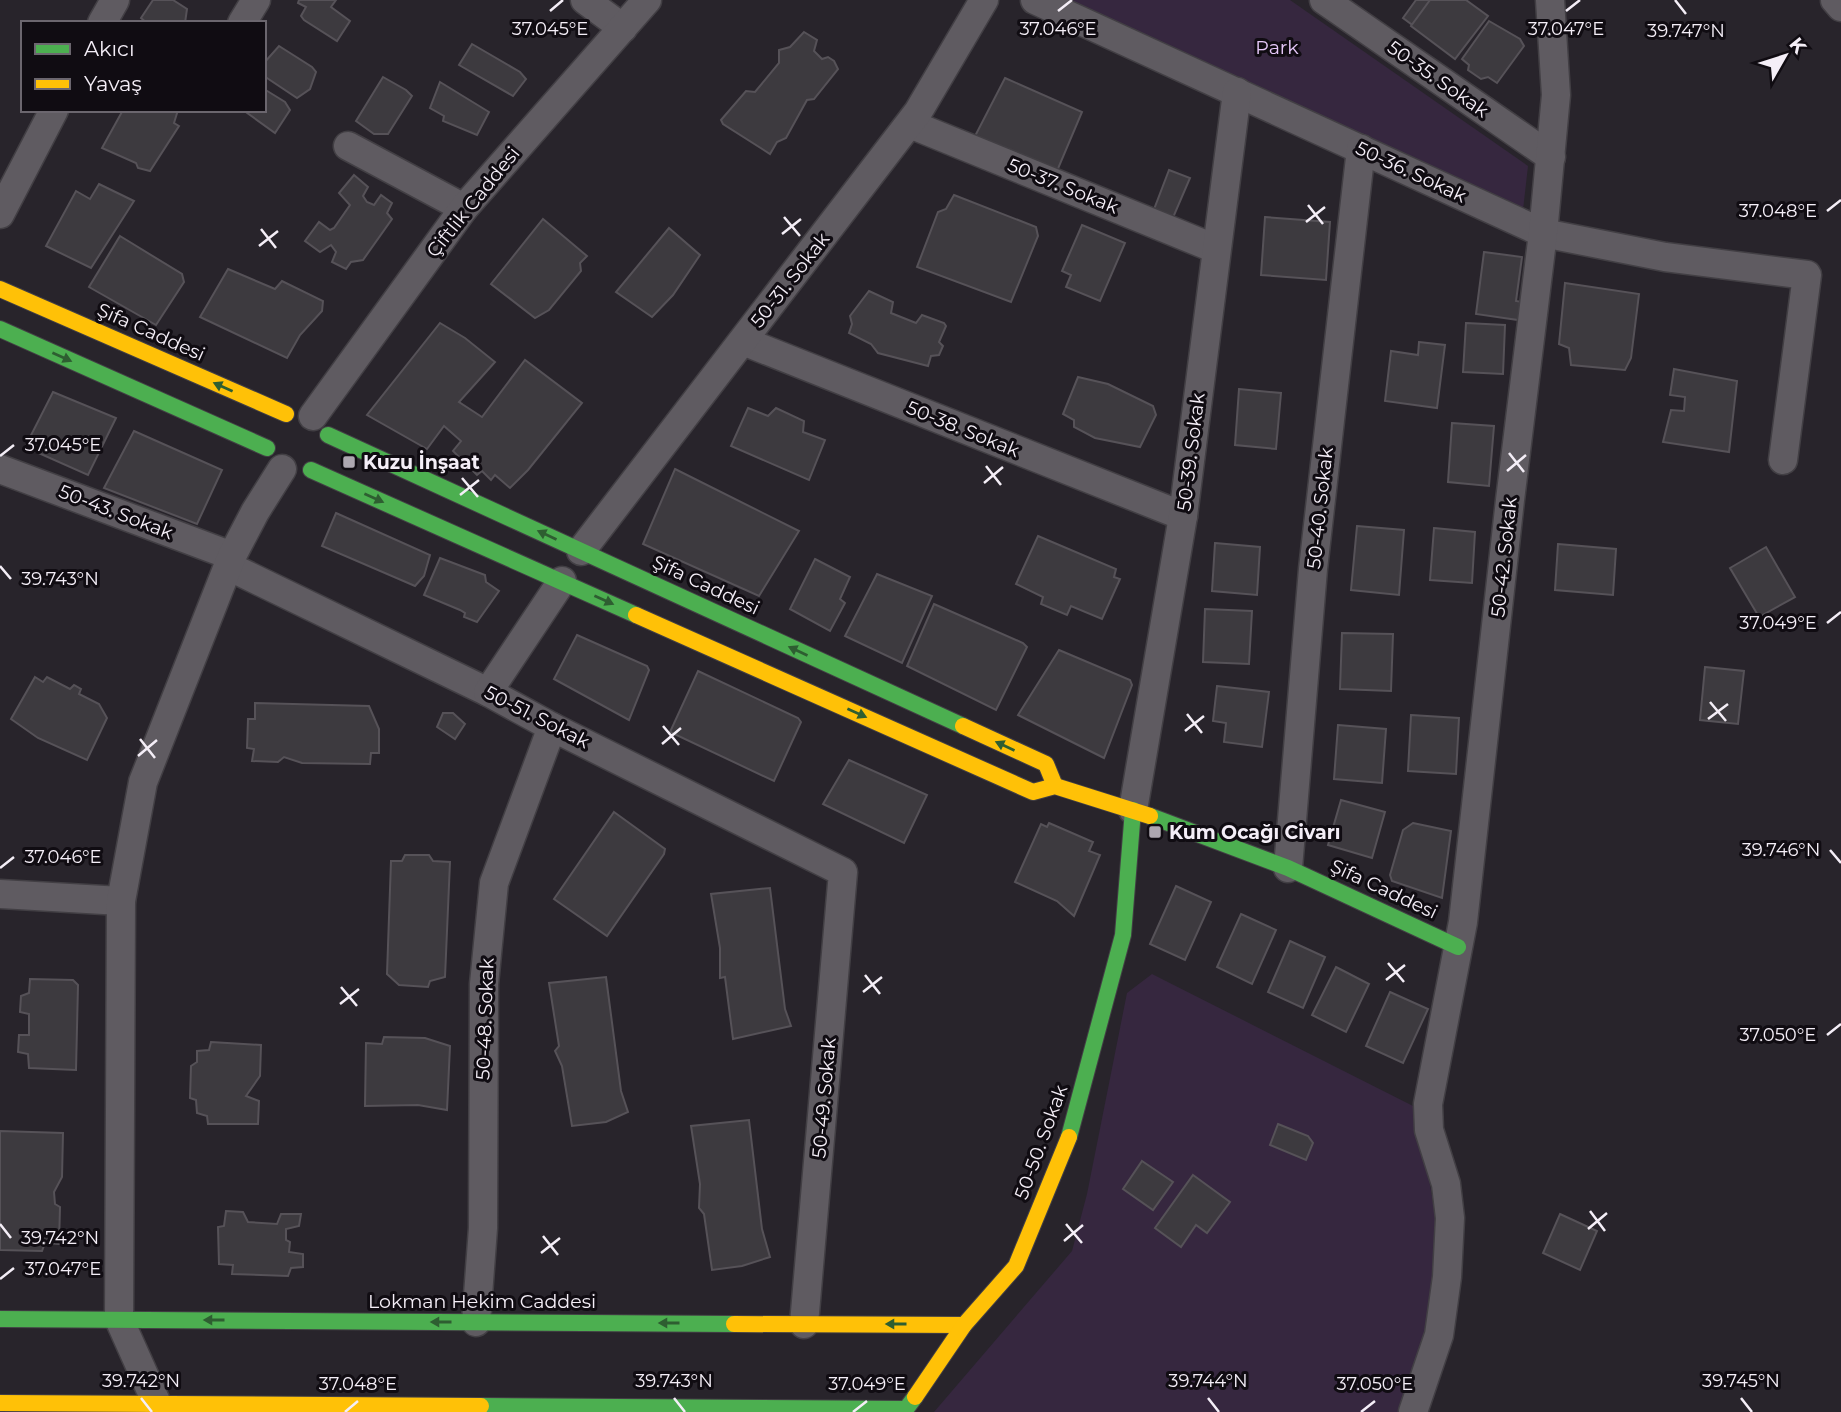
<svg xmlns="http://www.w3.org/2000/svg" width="1841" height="1412" font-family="Montserrat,sans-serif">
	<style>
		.green { fill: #36273f }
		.building { fill: #3d3a3f; stroke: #565258; stroke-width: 2 }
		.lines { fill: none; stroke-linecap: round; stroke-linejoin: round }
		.street-casing { stroke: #423f44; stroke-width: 31 }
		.fast-casing { stroke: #423f44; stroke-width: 18 }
		.slow-casing { stroke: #423f44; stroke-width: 18 }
		.street { stroke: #5f5b61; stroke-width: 28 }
		.fast { stroke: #4caf50; stroke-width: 16 }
		.slow { stroke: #ffc107; stroke-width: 16 }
		.oneway { fill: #2e5e31 }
		.ticks { fill: none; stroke: #f4eef7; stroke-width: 2.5 }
		.poi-dot { fill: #ada7b0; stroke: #100c12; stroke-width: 2.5 }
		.labels { text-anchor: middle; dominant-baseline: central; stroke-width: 6; stroke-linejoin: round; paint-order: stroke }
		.park-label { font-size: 19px; fill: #e7c9fa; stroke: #100c12 }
		.street-label { font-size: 19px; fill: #f4eef7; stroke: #100c12 }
		.poi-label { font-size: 19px; font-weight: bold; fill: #f4eef7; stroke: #100c12; text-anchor: start }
		.ticks-label { font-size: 18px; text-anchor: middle; fill: #f4eef7; stroke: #100c12; stroke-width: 6; stroke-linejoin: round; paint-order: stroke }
	</style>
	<rect width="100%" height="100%" fill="#28242b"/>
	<g class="green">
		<polygon points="1060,0 1290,0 1528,166 1523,210"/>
		<polygon points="1152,974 1417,1108 1441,1250 1432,1339 1403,1412 934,1412 1072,1251 1087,1194 1127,993"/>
	</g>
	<g class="building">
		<polygon points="153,0 173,0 187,9 185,23 147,23 141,18"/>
		<polygon points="299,0 336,0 331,7 350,21 337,41 304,20 301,16 306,7 298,3"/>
		<polygon points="1416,0 1453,0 1466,11 1442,47 1403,18"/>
		<polygon points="1430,0 1466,0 1488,16 1455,59 1411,26"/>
		<polygon points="1489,21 1520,39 1524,46 1497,83 1488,77 1481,79 1468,70 1469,65 1462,59"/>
		<polygon points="804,32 817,40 814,51 822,59 828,57 834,61 838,69 814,99 807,100 786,138 777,142 770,154 723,124 721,120 746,91 755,92 779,63 779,50 790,47"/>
		<polygon points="472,44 520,72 526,79 513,96 459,65"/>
		<polygon points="279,46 312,67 316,72 310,89 297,98 264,76 264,63"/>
		<polygon points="383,77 406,90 412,96 388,134 374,134 356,121"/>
		<polygon points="1005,78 1082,112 1057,171 973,140"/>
		<polygon points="440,82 489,112 477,135 443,121 444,116 430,108"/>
		<polygon points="264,89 285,102 290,110 275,133 243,110 264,110"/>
		<polygon points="123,110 178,110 174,123 179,126 150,171 138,168 136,163 102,148"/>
		<polygon points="1169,170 1190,178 1172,220 1153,212"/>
		<polygon points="354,175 368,187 363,196 367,202 374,205 381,195 392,203 387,213 392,219 363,260 351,262 346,269 332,262 336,252 331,245 320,252 305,241 319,222 330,230 334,228 350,205 339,193"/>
		<polygon points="99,184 134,201 91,268 46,246 76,191 90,199"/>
		<polygon points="954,195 1036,227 1038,236 1011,302 917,267 938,212 946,209"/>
		<polygon points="1265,217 1330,222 1326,280 1261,275"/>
		<polygon points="543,219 587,256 580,263 581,271 549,310 535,318 491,284"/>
		<polygon points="1082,225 1125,243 1100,301 1066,287 1071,275 1062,271"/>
		<polygon points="669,228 700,255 673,295 652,317 616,292"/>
		<polygon points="120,236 182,274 184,282 156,325 89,287"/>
		<polygon points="1484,252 1522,257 1516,301 1527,303 1525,321 1476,314"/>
		<polygon points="228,269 275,289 282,281 323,301 322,311 300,335 287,358 200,317"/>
		<polygon points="1565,283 1639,294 1631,358 1625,370 1571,365 1569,348 1559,344"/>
		<polygon points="869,291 893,302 891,313 916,323 922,315 944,323 946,326 939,342 943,346 939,355 931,356 928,366 878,353 871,344 849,333 852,324 850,316"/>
		<polygon points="440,323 465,338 495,362 459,402 482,417 525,360 582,403 528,470 510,488 495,475 491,480 482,471 477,475 453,451 461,441 444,426 427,449 367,415"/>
		<polygon points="1466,323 1505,325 1503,374 1463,372"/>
		<polygon points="1419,342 1445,345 1437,408 1385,401 1391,351 1418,355"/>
		<polygon points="1674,369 1737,381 1729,452 1663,442 1671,410 1684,411 1685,397 1670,395"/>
		<polygon points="1078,377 1108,384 1153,406 1156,415 1140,447 1095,438 1074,427 1074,420 1063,414"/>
		<polygon points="1239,389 1281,393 1276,449 1235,445"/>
		<polygon points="53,392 116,418 88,475 25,447"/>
		<polygon points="748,408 768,416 776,408 804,421 803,432 825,440 809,480 731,446"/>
		<polygon points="1452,423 1494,426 1489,486 1448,482"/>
		<polygon points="134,431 222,470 197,524 104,488"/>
		<polygon points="675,469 799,531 759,596 643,544"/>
		<polygon points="336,513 430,555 424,576 415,586 322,546"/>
		<polygon points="1357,526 1404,530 1399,595 1351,590"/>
		<polygon points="1434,528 1475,532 1472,583 1430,580"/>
		<polygon points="1038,536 1116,569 1114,577 1120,579 1102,619 1071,606 1067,615 1041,604 1043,597 1016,584"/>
		<polygon points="1215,543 1260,547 1257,595 1212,591"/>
		<polygon points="1558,544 1616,549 1613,595 1555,590"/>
		<polygon points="1766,547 1795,597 1759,617 1730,568"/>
		<polygon points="440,558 485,575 486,582 499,591 477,622 464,617 465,613 460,610 424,595"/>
		<polygon points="815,559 850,577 840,599 845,603 830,631 790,609"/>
		<polygon points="877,574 932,596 902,663 845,636"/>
		<polygon points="934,604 1023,643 1027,647 996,710 907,666"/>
		<polygon points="1205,609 1252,611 1249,664 1203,662"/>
		<polygon points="1342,633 1393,634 1391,691 1340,689"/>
		<polygon points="577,635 647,666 649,670 629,720 554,679"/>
		<polygon points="1059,650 1130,680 1132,685 1104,758 1018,715"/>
		<polygon points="1705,667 1744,671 1738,724 1700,720"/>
		<polygon points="698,671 798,718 801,722 774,781 670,732"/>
		<polygon points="35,677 43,682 47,677 70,689 74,685 81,689 79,694 99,704 107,718 87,760 38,738 11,719"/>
		<polygon points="1217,686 1269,692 1262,747 1224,742 1226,723 1213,721"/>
		<polygon points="255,703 369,706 379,729 379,753 371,753 370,764 302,763 284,757 278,762 252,761 254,749 247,748 248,719 255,719"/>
		<polygon points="443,713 453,713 465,724 455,739 437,727"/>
		<polygon points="1411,715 1459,718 1456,774 1408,771"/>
		<polygon points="1338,725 1386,729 1382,783 1334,779"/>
		<polygon points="849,760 927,795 904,843 823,804"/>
		<polygon points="1341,800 1385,812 1372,858 1328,845"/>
		<polygon points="614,812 665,849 664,854 607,936 554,899"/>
		<polygon points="1049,823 1093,842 1089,851 1100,855 1074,916 1057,901 1015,882 1041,824 1047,827"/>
		<polygon points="1413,823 1451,831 1442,898 1392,881 1390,875 1403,830"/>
		<polygon points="405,855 429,855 433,861 450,862 445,977 430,981 428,987 399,985 387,974 391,861 402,861"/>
		<polygon points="1176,886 1211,902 1185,960 1150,944"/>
		<polygon points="770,888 785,1009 791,1026 733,1039 725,977 720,978 720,948 711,894"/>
		<polygon points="1241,914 1276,930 1252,984 1217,967"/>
		<polygon points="1290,941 1325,957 1303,1008 1268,992"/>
		<polygon points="1336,967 1369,984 1346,1032 1312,1015"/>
		<polygon points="606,977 621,1091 628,1112 606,1122 572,1126 562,1066 555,1051 559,1046 549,983"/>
		<polygon points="30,979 73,980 78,985 76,1070 29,1068 28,1054 18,1052 19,1035 29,1035 29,1014 20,1012 21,996 29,993"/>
		<polygon points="1390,992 1428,1009 1403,1063 1366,1046"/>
		<polygon points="384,1037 425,1038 450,1046 447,1110 418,1105 365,1106 366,1043 382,1044"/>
		<polygon points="211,1042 261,1045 260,1076 246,1096 259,1101 258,1124 208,1124 207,1116 197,1113 196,1100 190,1098 191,1066 197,1062 197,1051 209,1050"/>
		<polygon points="749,1120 762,1229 770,1257 742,1266 712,1270 704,1214 699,1208 700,1184 691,1126"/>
		<polygon points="1278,1124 1308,1136 1313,1143 1306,1160 1270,1145"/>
		<polygon points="0,1131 63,1133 62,1177 54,1192 55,1204 60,1207 59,1244 45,1243 42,1251 0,1250"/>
		<polygon points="1142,1161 1173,1182 1153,1210 1123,1189"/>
		<polygon points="1193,1175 1230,1202 1207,1233 1196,1225 1181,1247 1155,1228"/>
		<polygon points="226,1211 243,1212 248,1222 277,1224 281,1214 301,1214 299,1226 286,1229 286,1240 290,1242 289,1252 303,1254 303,1267 291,1268 288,1276 232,1274 233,1265 219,1264 218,1227 224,1226"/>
		<polygon points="1560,1214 1597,1231 1580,1270 1543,1253"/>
	</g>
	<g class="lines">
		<g class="street-casing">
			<g id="street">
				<polyline points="585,0 623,28"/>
				<polyline points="1035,0 1543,233 1665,257 1807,275 1783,460"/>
				<polyline points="1324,0 1551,157"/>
				<polyline points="1835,0 1841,7"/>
				<polyline points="102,23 115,0"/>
				<polyline points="242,23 256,0"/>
				<polyline points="910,124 1216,249"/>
				<polyline points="348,146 464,208"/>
				<polyline points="0,214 54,110"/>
				<polyline points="743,341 1183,516"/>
				<polyline points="313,416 464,208 647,0"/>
				<polyline points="0,469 232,556"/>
				<polyline points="581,551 918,112 984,0"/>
				<polyline points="228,566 488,692 552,727 843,872 804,1324"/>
				<polyline points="488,692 562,581"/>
				<polyline points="1133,810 1183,516 1237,92"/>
				<polyline points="1288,868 1313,569 1361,149"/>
				<polyline points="0,894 121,901"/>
				<polyline points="476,1322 483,1228 484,984 494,883 552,727"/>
				<polyline points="157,1404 119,1319 121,901 143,782 232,556 255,512 282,469"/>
				<polyline points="1413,1412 1439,1335 1447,1277 1450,1218 1446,1184 1429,1130 1428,1104 1463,922 1510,500 1543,233 1556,95 1550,0"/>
			</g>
		</g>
		<g class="fast-casing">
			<g id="fast">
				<polyline points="0,329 267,448"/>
				<polyline points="328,435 963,726"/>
				<polyline points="311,470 636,615"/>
				<polyline points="1150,816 1288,868 1458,947"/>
				<polyline points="1069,1137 1123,935 1133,810"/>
				<polyline points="0,1319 734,1324"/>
				<polyline points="481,1406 906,1409 915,1397"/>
			</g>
		</g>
		<g class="slow-casing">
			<g id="slow">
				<polyline points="0,289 286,414"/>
				<polyline points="636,615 1033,792 1055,786 1150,816"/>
				<polyline points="963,726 1046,764 1055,786"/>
				<polyline points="734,1324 964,1325"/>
				<polyline points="915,1397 964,1325 1016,1266 1069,1137"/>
				<polyline points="0,1403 481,1406"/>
			</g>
		</g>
		<use href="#street" class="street"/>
		<use href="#fast" class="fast"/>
		<use href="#slow" class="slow"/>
	</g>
	<defs><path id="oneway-solid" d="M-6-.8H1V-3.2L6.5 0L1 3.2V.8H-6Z" transform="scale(1.75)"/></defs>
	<g class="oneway">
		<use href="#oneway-solid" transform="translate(62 357) rotate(24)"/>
		<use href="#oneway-solid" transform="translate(223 387) rotate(-156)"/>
		<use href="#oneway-solid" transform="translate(374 498) rotate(24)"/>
		<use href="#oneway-solid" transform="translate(547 535) rotate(-155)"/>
		<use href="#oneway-solid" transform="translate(604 600) rotate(24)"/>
		<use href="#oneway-solid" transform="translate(798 651) rotate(-155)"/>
		<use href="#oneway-solid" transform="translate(857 713) rotate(24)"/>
		<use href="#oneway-solid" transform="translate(1005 746) rotate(-155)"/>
		<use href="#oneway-solid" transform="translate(214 1320) rotate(-180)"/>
		<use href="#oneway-solid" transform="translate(441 1322) rotate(-180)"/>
		<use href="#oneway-solid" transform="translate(669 1323) rotate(-180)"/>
		<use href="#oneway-solid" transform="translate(896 1324) rotate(-180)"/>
	</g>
	<path class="ticks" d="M1675,0L1686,14M550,11L563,0M1058,11L1072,0M1566,11L1580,0M1308,205L1323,224M1827,211L1841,200M784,217L800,236M1306,222L1325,207M261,229L276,248M782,234L801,219M259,246L278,231M1509,453L1524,472M0,456L14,445M986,466L1001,485M1507,471L1526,455M462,478L478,497M984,483L1003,467M460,495L479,480M0,566L11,579M1827,623L1841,612M1710,702L1726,721M1187,714L1202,733M1708,719L1728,704M663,726L679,745M1185,731L1204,716M140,739L155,758M662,744L681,728M138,756L157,740M1830,850L1841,863M0,868L14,857M1388,963L1404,982M865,975L880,994M1386,980L1405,965M341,987L357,1006M863,992L882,977M340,1004L359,989M1827,1035L1841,1024M1590,1211L1605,1231M0,1224L11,1238M1066,1224L1082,1243M1588,1229L1607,1213M543,1236L558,1255M1064,1241L1083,1225M541,1253L560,1238M0,1279L14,1268M141,1398L152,1412M674,1398L685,1412M1208,1398L1219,1412M1741,1398L1752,1412M345,1412L358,1401M853,1412L867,1401M1361,1412L1375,1401"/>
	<g class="poi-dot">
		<rect x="342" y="455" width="14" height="14" rx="3.5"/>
		<rect x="1148" y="825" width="14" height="14" rx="3.5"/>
	</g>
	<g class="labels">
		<g class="park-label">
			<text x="1277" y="47">Park</text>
		</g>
		<g class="street-label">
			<text transform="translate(1438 79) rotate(35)">50-35. Sokak</text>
			<text transform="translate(1411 172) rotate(25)">50-36. Sokak</text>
			<text transform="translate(1063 186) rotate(22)">50-37. Sokak</text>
			<text transform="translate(473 202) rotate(-51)">Çiftlik Caddesi</text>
			<text transform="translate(790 280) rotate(-52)">50-31. Sokak</text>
			<text transform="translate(151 332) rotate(24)">Şifa Caddesi</text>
			<text transform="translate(963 429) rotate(22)">50-38. Sokak</text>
			<text transform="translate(1191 452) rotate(-83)">50-39. Sokak</text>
			<text transform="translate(1320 508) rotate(-84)">50-40. Sokak</text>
			<text transform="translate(116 512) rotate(21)">50-43. Sokak</text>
			<text transform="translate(1504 557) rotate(-84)">50-42. Sokak</text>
			<text transform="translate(706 585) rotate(25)">Şifa Caddesi</text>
			<text transform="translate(537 717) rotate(27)">50-51. Sokak</text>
			<text transform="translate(1384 889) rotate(25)">Şifa Caddesi</text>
			<text transform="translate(485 1019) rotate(-88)">50-48. Sokak</text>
			<text transform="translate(824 1098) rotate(-85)">50-49. Sokak</text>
			<text transform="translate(1041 1142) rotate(-70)">50-50. Sokak</text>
			<text x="482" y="1301">Lokman Hekim Caddesi</text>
		</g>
		<g class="poi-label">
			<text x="363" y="462">Kuzu İnşaat</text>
			<text x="1169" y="832">Kum Ocağı Civarı</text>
		</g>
	</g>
	<g class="ticks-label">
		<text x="550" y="35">37.045°E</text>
		<text x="1058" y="35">37.046°E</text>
		<text x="1566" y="35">37.047°E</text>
		<text x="1686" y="37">39.747°N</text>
		<text x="1778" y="217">37.048°E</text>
		<text x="63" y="451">37.045°E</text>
		<text x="60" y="585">39.743°N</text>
		<text x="1778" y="629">37.049°E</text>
		<text x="1781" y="856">39.746°N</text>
		<text x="63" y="863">37.046°E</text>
		<text x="1778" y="1041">37.050°E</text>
		<text x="60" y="1244">39.742°N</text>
		<text x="63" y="1275">37.047°E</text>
		<text x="141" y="1387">39.742°N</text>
		<text x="674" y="1387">39.743°N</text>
		<text x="1208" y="1387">39.744°N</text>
		<text x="1741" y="1387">39.745°N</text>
		<text x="358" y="1390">37.048°E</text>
		<text x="867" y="1390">37.049°E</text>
		<text x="1375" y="1390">37.050°E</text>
	</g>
	<rect x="21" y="21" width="245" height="91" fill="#100c12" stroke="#6b666e" stroke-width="2"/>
	<rect x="35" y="44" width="35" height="10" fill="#4caf50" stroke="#6b666e" stroke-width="2"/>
	<text x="84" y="56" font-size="21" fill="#f4eef7">Akıcı</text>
	<rect x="35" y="79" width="35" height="10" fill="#ffc107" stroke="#6b666e" stroke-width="2"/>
	<text x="84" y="91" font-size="21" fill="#f4eef7">Yavaş</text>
	<g transform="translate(1785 56) rotate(51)" stroke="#100c12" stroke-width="5" paint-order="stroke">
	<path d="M0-5L12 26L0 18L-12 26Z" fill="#f4eef7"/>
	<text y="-10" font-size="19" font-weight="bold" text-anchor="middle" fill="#f4eef7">K</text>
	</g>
</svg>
